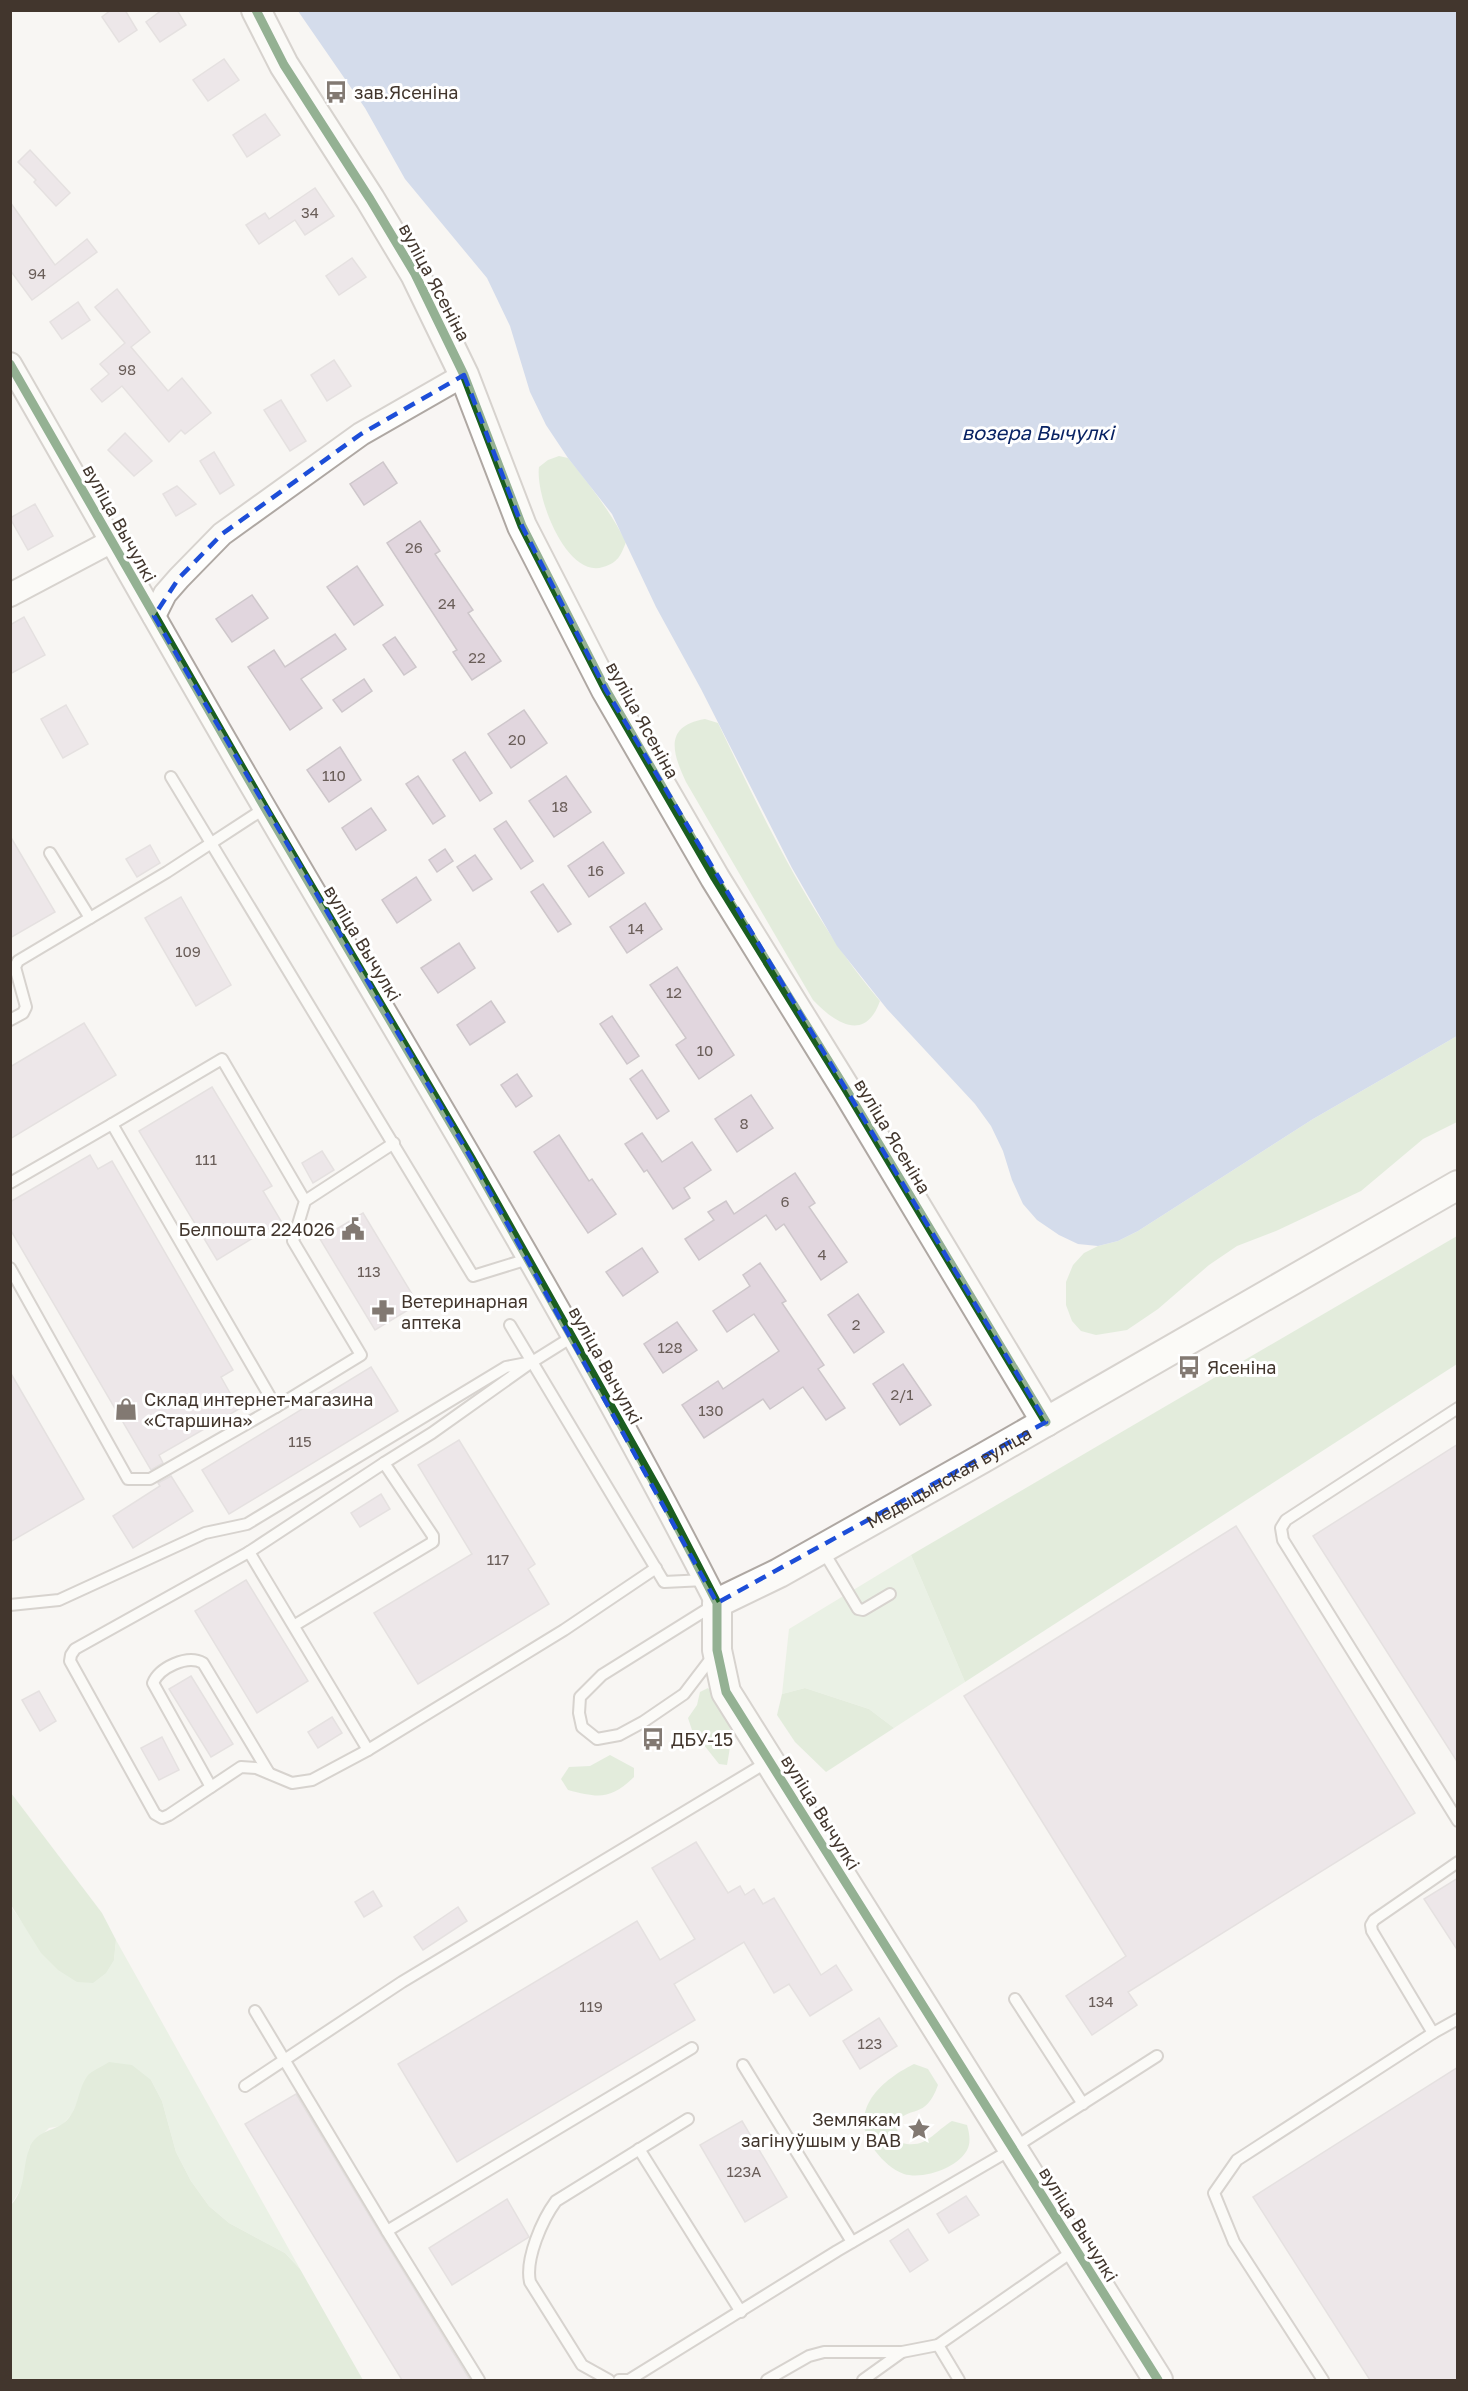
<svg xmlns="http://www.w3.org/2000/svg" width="1468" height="2391" font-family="'Golos Text',sans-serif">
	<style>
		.green { fill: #daebd5 }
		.forest { fill: #c9e1c2 }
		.water { fill: #a8bce3 }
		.building { fill: #e1d6de; stroke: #cec7cb; stroke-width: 1.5 }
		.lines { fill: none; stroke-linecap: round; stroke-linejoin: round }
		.service-casing { stroke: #afa8a3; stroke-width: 14 }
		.minor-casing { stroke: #afa8a3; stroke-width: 26 }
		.tertiary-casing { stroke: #afa8a3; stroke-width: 32 }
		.service { stroke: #fefefd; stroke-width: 10 }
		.minor { stroke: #fefefd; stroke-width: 22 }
		.tertiary { stroke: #fefefd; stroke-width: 28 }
		.cycleway-casing { stroke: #fff; stroke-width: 13 }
		.cycleway { stroke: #1b5e20; stroke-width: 9 }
		.marked { fill: none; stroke: #1d4ed8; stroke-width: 4.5; stroke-dasharray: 12 8; stroke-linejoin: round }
		.labels { text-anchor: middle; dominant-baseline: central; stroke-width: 6; stroke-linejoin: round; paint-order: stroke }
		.number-label { font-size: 15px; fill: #6a5e59 }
		.poi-label { font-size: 18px; fill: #42362d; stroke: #fff; text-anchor: start }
		.street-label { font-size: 18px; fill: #42362d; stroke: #fff }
		.water-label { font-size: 20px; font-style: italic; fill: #092364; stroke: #fff }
	</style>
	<rect width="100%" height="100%" fill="#f8f5f3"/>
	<g class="green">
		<polygon points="911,1555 965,1682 894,1728 869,1709 805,1688 782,1694 789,1629"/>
		<polygon points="10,1905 26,1928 114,1960 116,1940 300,2269 285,2253 229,2223 209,2206 191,2181 176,2152 162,2101 151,2080 89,2075 72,2114 61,2126 49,2128 29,2148 23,2185 11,2205"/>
	</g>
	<g class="forest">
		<path d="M559,456L568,458C590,485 610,511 626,542C621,555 618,563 603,567C566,579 535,495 539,467L548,460Z"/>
		<path d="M705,719L718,723C764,819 811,920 880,1001C865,1043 835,1023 813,1000L686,782C672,752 664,726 705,719Z"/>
		<polygon points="1457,1036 1457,1122 1423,1139 1361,1191 1276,1231 1237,1246 1209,1265 1158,1309 1127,1330 1096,1335 1081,1331 1072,1321 1066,1305 1066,1282 1073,1265 1084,1253 1098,1246 1118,1241 1138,1231 1313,1119"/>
		<polygon points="1457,1236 1457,1364 965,1682 911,1555"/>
		<path d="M708,1688C732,1713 734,1731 727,1765L719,1764L692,1730L688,1718L697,1705L700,1692Z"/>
		<polygon points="805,1688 869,1709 894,1728 826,1772 795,1742 777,1715 782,1694"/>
		<path d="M610,1755L634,1768V1777C610,1800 599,1798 568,1790L561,1779L569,1767L590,1766Z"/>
		<polygon points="11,1793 102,1913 116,1940 114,1960 106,1973 93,1983 77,1982 58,1970 41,1953 11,1905"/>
		<path d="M109,2062L132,2065L151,2080L162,2101L176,2152L191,2181L209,2206L229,2223L285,2253L300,2269L363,2380H11V2205C26,2189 22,2169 29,2149C36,2129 56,2132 67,2120C79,2108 78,2086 89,2074C94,2070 103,2066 109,2062Z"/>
		<path d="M914,2064L928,2069L938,2085C925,2121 910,2104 895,2124L902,2143C926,2149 934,2132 952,2121L967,2125C969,2132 971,2141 968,2148C960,2167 924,2180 904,2174C893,2170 883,2161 876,2152C846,2113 878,2082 914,2064Z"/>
	</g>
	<polygon class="water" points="298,11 1457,11 1457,1036 1313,1119 1138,1231 1118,1241 1098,1246 1078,1244 1059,1235 1037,1220 1023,1204 1012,1180 1003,1151 991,1126 975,1104 887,1009 837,946 792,868 701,689 656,607 612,514 568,458 546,425 530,392 510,326 487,278 405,179 365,108"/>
	<g class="building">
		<polygon points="111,10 125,10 137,30 119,42 102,17"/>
		<polygon points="162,10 177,10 186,25 160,42 146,22"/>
		<polygon points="224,59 239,80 208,101 193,80"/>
		<polygon points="265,114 280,135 247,157 233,135"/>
		<polygon points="30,150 70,193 56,206 34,182 36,180 18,162"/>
		<polygon points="315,188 334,216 305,235 295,220 259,244 246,225 265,213 269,219"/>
		<polygon points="10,202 55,265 87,239 97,252 32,300 10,270"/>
		<polygon points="352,258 366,277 339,295 326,276"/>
		<polygon points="117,289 150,332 131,347 168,391 182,378 211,413 185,434 181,430 169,442 122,386 102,402 91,389 109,374 100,364 125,343 95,307"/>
		<polygon points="78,302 90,320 62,339 50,322"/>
		<polygon points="334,360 351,386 327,401 311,375"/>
		<polygon points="281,400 306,441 290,451 264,410"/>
		<polygon points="125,433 152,461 134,476 108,450"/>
		<polygon points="214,452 234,485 220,494 200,461"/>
		<polygon points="383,462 397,483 364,505 350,484"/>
		<polygon points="177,486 196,504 176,516 163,494"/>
		<polygon points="35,504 53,536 28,550 10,518"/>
		<polygon points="420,521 440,551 435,554 473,610 468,613 501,661 472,680 453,652 457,650 387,543"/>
		<polygon points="357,566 383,605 354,625 327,587"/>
		<polygon points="252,595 268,618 232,642 216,619"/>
		<polygon points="24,617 45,655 10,674 10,625"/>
		<polygon points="335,634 346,649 301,679 322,708 290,730 248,667 274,650 285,667"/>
		<polygon points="395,637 416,667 404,675 383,645"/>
		<polygon points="364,679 372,691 342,712 333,700"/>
		<polygon points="66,705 88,744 63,758 41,719"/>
		<polygon points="524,710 547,743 511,768 488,734"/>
		<polygon points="340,747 361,780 329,802 307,770"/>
		<polygon points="465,752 492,793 480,801 453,760"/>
		<polygon points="418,776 445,816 433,824 406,784"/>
		<polygon points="566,776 591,812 554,837 529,801"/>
		<polygon points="371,808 386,830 356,850 342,828"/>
		<polygon points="506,821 533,861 521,869 494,829"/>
		<polygon points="10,836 55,912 10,938"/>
		<polygon points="603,842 624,873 589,897 568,866"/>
		<polygon points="150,845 160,863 137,877 126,859"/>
		<polygon points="445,849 453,861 437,872 429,860"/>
		<polygon points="475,855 492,879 473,891 457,867"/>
		<polygon points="416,877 431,900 397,923 382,900"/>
		<polygon points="543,884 571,924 558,932 531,892"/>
		<polygon points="181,897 231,985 196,1006 145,918"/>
		<polygon points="645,903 662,929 627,953 610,927"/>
		<polygon points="459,943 475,968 438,993 421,968"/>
		<polygon points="677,967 734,1055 699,1079 676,1045 686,1038 650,985"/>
		<polygon points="491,1001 505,1022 470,1045 457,1025"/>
		<polygon points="612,1016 639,1056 627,1064 600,1024"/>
		<polygon points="84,1023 116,1075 10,1139 10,1067"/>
		<polygon points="642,1070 669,1111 657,1119 630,1079"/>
		<polygon points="517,1074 532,1096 516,1107 501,1085"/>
		<polygon points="212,1087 272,1186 263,1191 281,1221 217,1260 139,1131"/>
		<polygon points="751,1095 773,1128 737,1152 715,1119"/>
		<polygon points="642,1133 662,1162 692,1142 711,1170 684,1188 690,1198 673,1209 647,1170 644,1172 625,1144"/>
		<polygon points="559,1135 589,1181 592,1179 616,1214 588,1233 534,1152"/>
		<polygon points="322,1151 334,1170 313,1183 302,1163"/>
		<polygon points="90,1155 98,1169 112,1161 233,1370 221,1377 239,1409 159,1455 163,1463 151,1470 10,1229 10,1202"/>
		<polygon points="795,1173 815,1203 809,1207 847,1262 821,1280 784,1224 776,1230 766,1215 699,1260 685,1239 714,1220 708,1212 726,1201 734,1214"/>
		<polygon points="363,1213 418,1304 375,1330 320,1239"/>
		<polygon points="642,1248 658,1272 623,1296 606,1272"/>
		<polygon points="760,1263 786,1301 782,1303 824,1365 818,1369 845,1408 826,1420 803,1387 770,1409 763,1399 704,1438 682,1405 718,1381 723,1389 779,1351 754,1314 727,1332 713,1311 750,1286 743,1275"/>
		<polygon points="858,1294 884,1332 854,1353 828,1315"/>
		<polygon points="677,1322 697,1350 663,1373 644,1344"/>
		<polygon points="903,1364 931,1405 900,1425 873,1384"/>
		<polygon points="371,1367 398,1411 229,1514 202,1470"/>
		<polygon points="10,1372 84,1499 10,1542"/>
		<polygon points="459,1440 535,1564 528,1569 549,1604 418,1684 374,1613 472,1554 418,1465"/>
		<polygon points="1458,1444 1458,1763 1313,1536"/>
		<polygon points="171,1476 193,1511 133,1548 113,1516 160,1486 158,1483"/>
		<polygon points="381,1494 390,1509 360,1527 351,1513"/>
		<polygon points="1236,1526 1415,1813 1128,1992 1137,2005 1092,2035 1066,1996 1126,1956 964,1696"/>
		<polygon points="246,1580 308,1681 257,1713 195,1611"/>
		<polygon points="191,1676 233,1744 211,1757 169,1689"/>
		<polygon points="39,1691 56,1721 40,1731 22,1700"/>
		<polygon points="332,1717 342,1733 318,1748 308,1732"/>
		<polygon points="162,1737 179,1770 159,1780 141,1748"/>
		<polygon points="696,1842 728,1893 740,1886 745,1895 754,1889 763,1904 774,1898 821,1975 836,1965 852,1990 810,2016 789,1984 774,1993 744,1942 674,1984 695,2020 457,2162 398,2064 637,1921 660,1960 695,1939 652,1868"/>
		<polygon points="1458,1878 1458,1951 1424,1899"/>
		<polygon points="373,1891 382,1906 364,1917 355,1902"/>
		<polygon points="458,1907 467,1921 423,1950 414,1937"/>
		<polygon points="879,2018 897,2046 860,2069 843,2041"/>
		<polygon points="1458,2067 1458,2380 1370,2380 1253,2197"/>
		<polygon points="296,2094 381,2235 470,2380 402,2380 245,2124"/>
		<polygon points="742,2121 787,2197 745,2222 700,2145"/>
		<polygon points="966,2196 979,2215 949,2233 937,2214"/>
		<polygon points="507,2199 529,2237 452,2285 429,2248"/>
		<polygon points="908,2229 928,2260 910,2272 890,2241"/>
	</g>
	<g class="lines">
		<g class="service-casing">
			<g id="service">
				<polyline points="171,777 473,1276 528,1259"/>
				<polyline points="50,853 90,918 167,872 265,808"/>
				<polyline points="10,1020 23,1013 26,1007 15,967 18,961 90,918"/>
				<polyline points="10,1183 112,1124"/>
				<polyline points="305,1201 293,1241 361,1355 276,1407 112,1124 222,1059 305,1201 394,1143"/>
				<polyline points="10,1268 128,1479 150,1479 276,1407"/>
				<polyline points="510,1325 664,1582 705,1580"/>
				<polyline points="1458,1408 1286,1520 1281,1528 1283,1540 1458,1821"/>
				<polyline points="384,1463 249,1552 75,1649 71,1655 70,1661 155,1814 162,1818 169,1815 241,1767 256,1768 292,1783 312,1780 368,1750 564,1630 656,1568"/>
				<polyline points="822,1549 858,1609 863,1610 890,1594"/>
				<polyline points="249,1552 368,1750"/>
				<polyline points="10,1605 59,1600 205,1533 247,1524 506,1367 532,1362 572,1337"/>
				<polyline points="295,1625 433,1542 433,1536 384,1463 432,1433 529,1364"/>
				<polyline points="713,1656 684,1694 643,1722 619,1735 597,1739 582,1727 579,1713 580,1697 602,1675 714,1605"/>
				<path d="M211,1787L153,1683C159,1668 187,1654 203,1663L269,1773"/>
				<polyline points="1015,1999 1083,2104"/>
				<polyline points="255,2011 387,2231 692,2048"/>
				<polyline points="1433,2033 1458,2019"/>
				<polyline points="743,2065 852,2242"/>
				<polyline points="245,2086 402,1982 769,1761"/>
				<polyline points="639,2149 741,2312"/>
				<polyline points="387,2231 479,2380"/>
				<polyline points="938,2345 959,2380"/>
				<path d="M609,2380L582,2365L530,2282C525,2259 542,2220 556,2201L688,2119"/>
				<polyline points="619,2380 629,2380 837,2251 1012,2149 1157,2056"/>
				<polyline points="767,2380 809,2356 824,2352 902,2352 938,2345 1076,2249"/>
				<polyline points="863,2380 902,2352"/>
				<polyline points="1323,2380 1234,2242 1214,2193 1237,2160 1433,2033 1372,1931 1371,1925 1374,1920 1458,1862"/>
			</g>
		</g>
		<g class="minor-casing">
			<g id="minor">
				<path d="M10,364C96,513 179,663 267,812C420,1073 579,1333 717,1603"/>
				<polyline points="10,595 112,541"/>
				<polyline points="154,616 165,594 179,578 222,534 361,434 464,375"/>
			</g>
		</g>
		<g class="tertiary-casing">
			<g id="tertiary">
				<polyline points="256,10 284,65 370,199 415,274 464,375 522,526 606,690 715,878 847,1091 1046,1422"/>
				<path id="s1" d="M1158,2380L726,1692L717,1650V1603L779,1573L983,1458L1458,1185"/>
			</g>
		</g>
		<use href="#service" class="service"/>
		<use href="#minor" class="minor"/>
		<use href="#tertiary" class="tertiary"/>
		<g class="cycleway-casing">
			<g id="cycleway">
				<polyline points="256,10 284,65 370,199 415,274 464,375 522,526 606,690 715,878 847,1091 1046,1422"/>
				<polyline points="10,364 265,808 471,1158 663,1499 717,1603 717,1650 726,1692 1158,2380"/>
			</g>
		</g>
		<use href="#cycleway" class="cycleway"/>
	</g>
	<path d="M0 0H1468V2391H0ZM464,375L522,526L606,690L1046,1422L717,1603L471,1158L154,616L179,578L222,534L361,434Z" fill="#f8f5f3" fill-opacity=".55" fill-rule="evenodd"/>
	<path class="marked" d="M464,375L522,526L606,690L1046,1422L717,1603L471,1158L154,616L179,578L222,534L361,434Z"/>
	<defs>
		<g id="bus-bare" transform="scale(1.8)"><path d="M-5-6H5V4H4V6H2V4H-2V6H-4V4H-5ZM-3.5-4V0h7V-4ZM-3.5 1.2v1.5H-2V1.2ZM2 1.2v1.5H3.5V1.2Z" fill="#827972" stroke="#fff" stroke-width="2.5" paint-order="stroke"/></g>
		<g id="civic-bare" transform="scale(1.8)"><path d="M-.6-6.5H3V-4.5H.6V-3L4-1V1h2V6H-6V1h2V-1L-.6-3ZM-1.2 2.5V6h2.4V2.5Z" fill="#827972" stroke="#fff" stroke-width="2.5" paint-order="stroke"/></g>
		<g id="pharmacy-bare" transform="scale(1.8)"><path d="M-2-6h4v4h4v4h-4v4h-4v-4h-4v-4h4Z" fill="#827972" stroke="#fff" stroke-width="2.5" paint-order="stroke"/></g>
		<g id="shop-bare" transform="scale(1.8)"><path d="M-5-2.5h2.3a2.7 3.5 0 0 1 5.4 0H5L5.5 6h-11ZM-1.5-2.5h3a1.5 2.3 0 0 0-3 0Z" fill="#827972" stroke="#fff" stroke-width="2.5" paint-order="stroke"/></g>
		<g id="sight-bare" transform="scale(1.8)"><path d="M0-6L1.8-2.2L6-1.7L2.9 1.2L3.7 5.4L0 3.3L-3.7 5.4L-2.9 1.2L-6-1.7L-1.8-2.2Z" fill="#827972" stroke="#fff" stroke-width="2.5" paint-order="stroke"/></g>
	</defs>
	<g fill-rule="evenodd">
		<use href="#bus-bare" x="336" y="92"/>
		<use href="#civic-bare" x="353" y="1229"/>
		<use href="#pharmacy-bare" x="383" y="1311"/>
		<use href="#bus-bare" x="1189" y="1367"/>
		<use href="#shop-bare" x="126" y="1409"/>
		<use href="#bus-bare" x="653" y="1739"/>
		<use href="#sight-bare" x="919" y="2129"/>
	</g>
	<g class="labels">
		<g class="number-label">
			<text x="310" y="212">34</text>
			<text x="37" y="273">94</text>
			<text x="127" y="369">98</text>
			<text x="414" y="547">26</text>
			<text x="447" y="603">24</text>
			<text x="477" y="657">22</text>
			<text x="517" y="739">20</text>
			<text x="334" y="775">110</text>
			<text x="560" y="806">18</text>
			<text x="596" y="870">16</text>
			<text x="636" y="928">14</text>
			<text x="188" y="951">109</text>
			<text x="674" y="992">12</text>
			<text x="705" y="1050">10</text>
			<text x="744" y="1123">8</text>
			<text x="206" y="1159">111</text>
			<text x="785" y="1201">6</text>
			<text x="822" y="1254">4</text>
			<text x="369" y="1271">113</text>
			<text x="856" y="1324">2</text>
			<text x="670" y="1347">128</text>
			<text x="902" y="1394">2/1</text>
			<text x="711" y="1410">130</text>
			<text x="300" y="1441">115</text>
			<text x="498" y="1559">117</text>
			<text x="1101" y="2001">134</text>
			<text x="591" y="2006">119</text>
			<text x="870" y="2043">123</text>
			<text x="744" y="2171">123А</text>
		</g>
		<g class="poi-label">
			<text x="354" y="92">зав.Ясеніна</text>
			<text x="335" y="1229" text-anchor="end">Белпошта 224026</text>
			<text x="401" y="1301">Ветеринарная<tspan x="401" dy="21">аптека</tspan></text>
			<text x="1207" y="1367">Ясеніна</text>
			<text x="144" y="1399">Склад интернет-магазина<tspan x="144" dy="21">«Старшина»</tspan></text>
			<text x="671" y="1739">ДБУ-15</text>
			<text x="901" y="2119" text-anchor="end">Землякам<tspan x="901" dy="21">загінуўшым у ВАВ</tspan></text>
		</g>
		<g class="street-label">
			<text transform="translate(435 282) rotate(62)">вуліца Ясеніна</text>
			<text transform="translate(120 523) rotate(61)">вуліца Вычулкі</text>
			<text transform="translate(643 720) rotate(61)">вуліца Ясеніна</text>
			<text transform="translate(363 943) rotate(59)">вуліца Вычулкі</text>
			<text transform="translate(893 1136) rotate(59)">вуліца Ясеніна</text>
			<text transform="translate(606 1365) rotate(61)">вуліца Вычулкі</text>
			<text stroke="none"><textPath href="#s1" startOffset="1166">Медыцынская вуліца</textPath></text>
			<text transform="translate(821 1812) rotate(58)">вуліца Вычулкі</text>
			<text transform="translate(1079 2224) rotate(58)">вуліца Вычулкі</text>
		</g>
		<g class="water-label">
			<text x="1038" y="432">возера Вычулкі</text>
		</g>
	</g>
	<rect width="1468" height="2391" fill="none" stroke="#42362d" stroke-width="24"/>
</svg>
